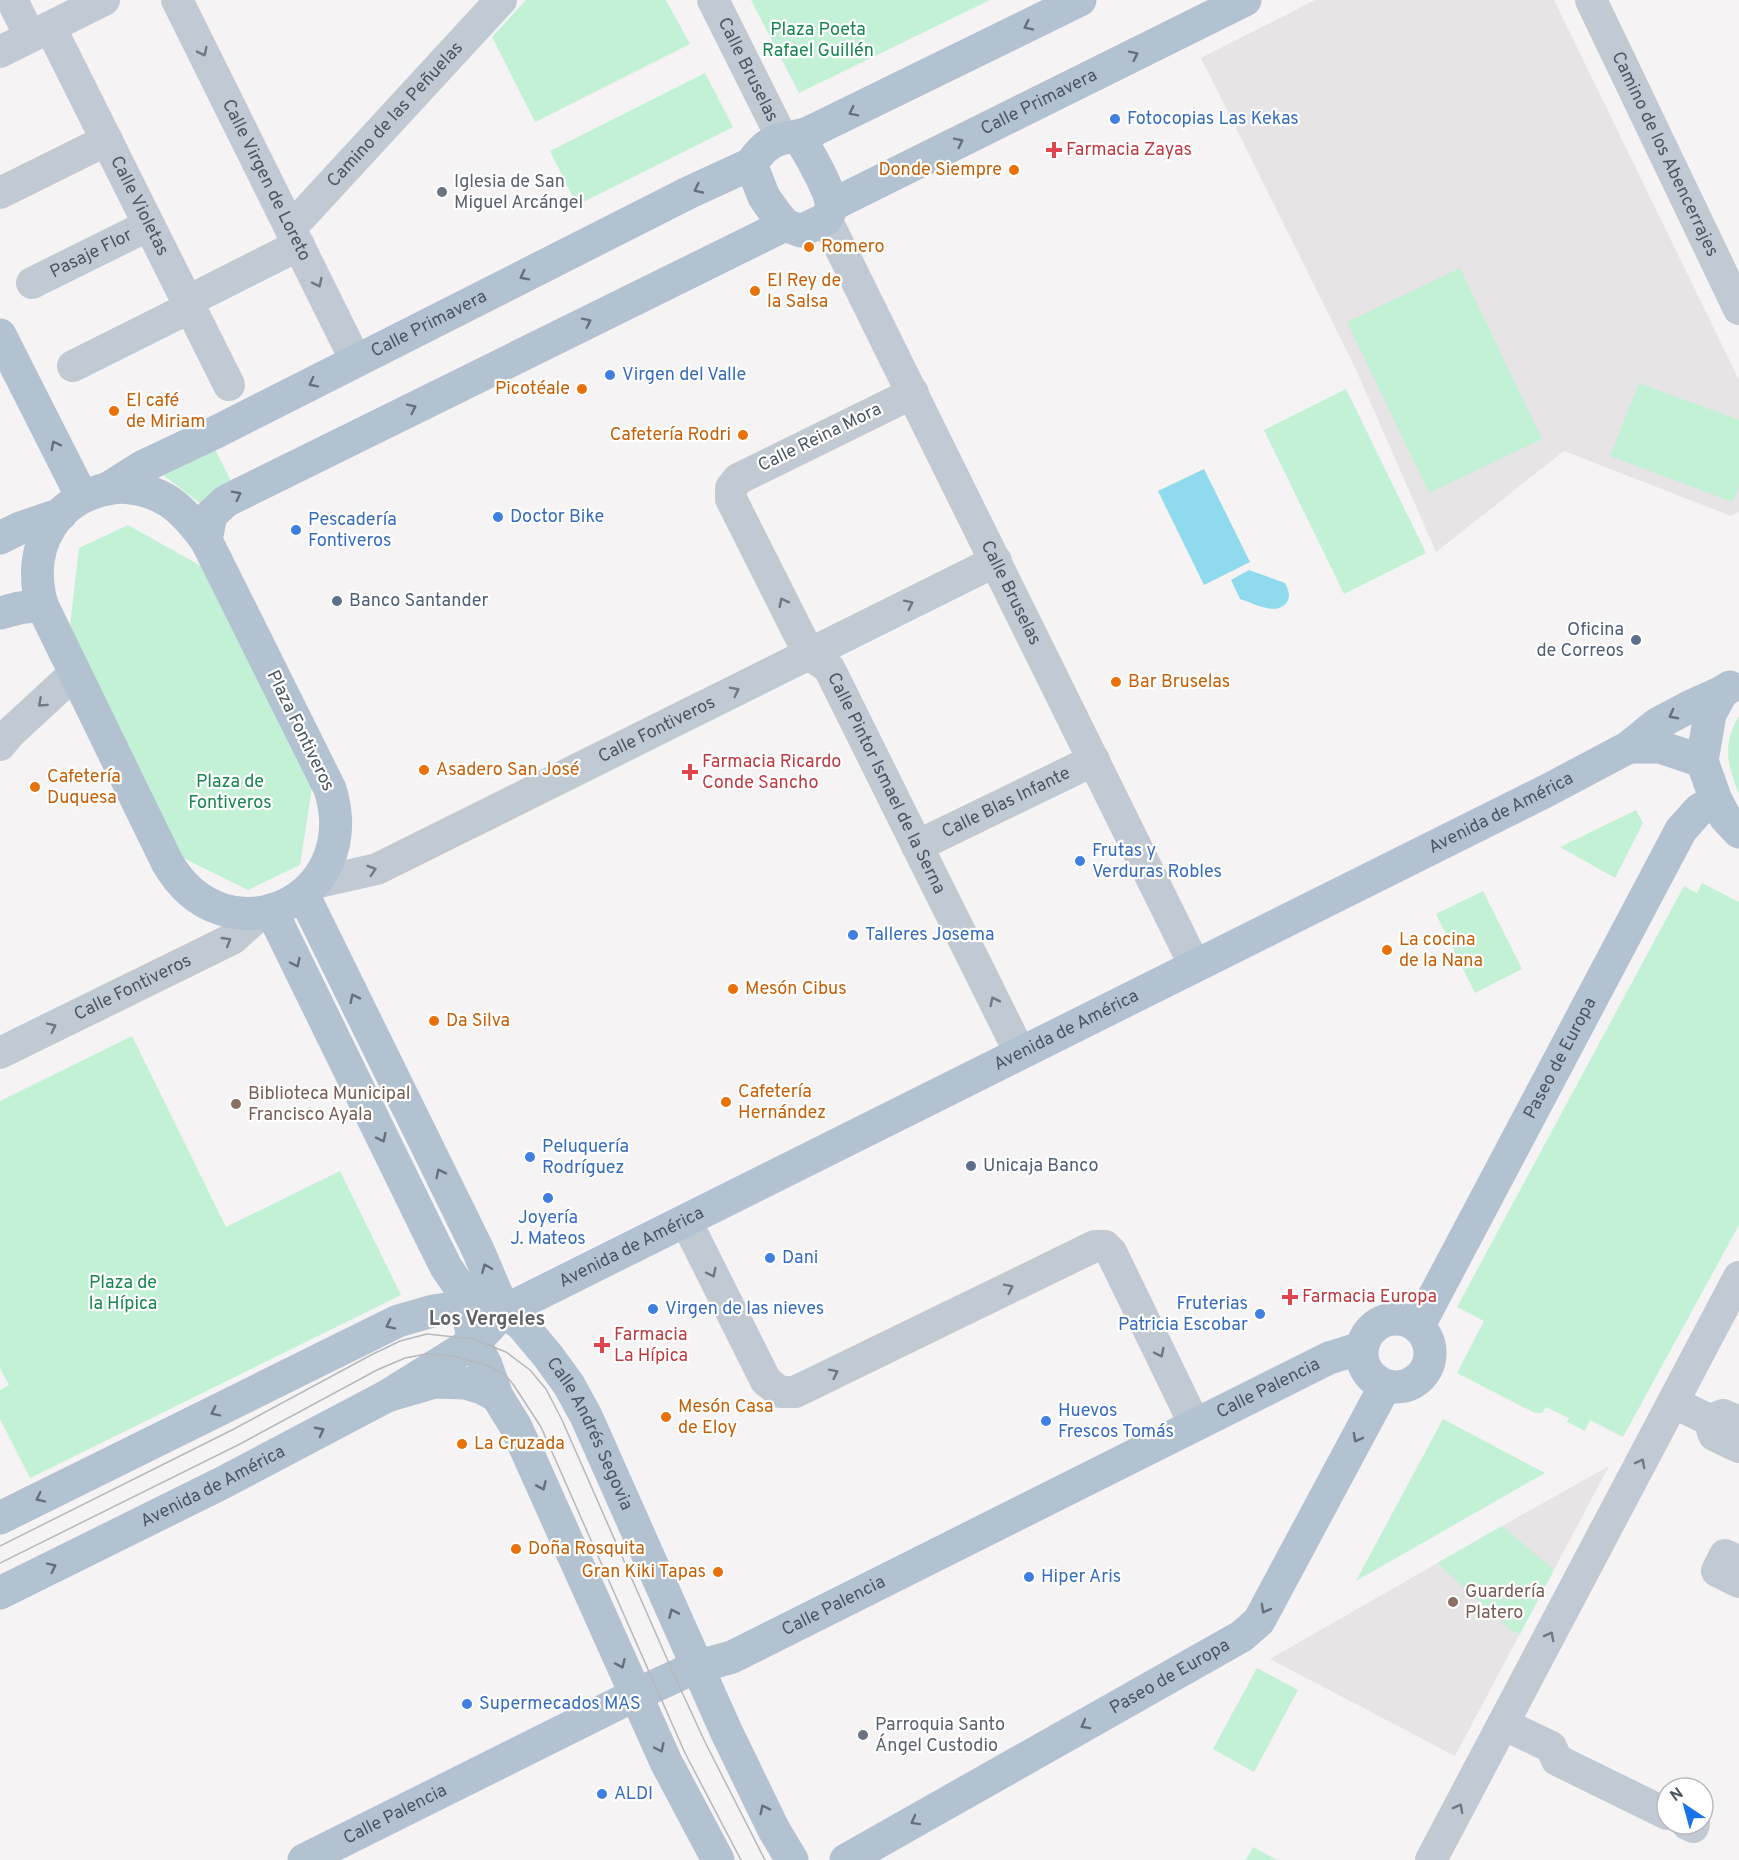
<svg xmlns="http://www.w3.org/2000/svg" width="1739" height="1860" font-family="Overpass,sans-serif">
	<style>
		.education { fill: #e6e4e5 }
		.green { fill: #c3f1d5 }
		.water { fill: #90daee }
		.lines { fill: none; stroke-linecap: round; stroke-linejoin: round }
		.minor { stroke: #c1cad2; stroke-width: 32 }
		.major { stroke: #b3c2d1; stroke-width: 33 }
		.tram { stroke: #b5b8bd; stroke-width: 1.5 }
		.oneway { stroke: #64717d }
		.oneway2 { stroke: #6e7983 }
		.shop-dot { fill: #3f7fe0; stroke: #fff; stroke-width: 2 }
		.health-dot { fill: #e0444e; stroke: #fff; stroke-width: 2 }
		.food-dot { fill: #e8710a; stroke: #fff; stroke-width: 2 }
		.worship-dot { fill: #6b7280; stroke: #fff; stroke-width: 2 }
		.service-dot { fill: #5c6f8a; stroke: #fff; stroke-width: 2 }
		.education-dot { fill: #8d6e63; stroke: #fff; stroke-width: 2 }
		.labels { text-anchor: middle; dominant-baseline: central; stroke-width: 4.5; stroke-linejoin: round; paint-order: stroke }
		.park-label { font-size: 18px; fill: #17864f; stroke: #fff }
		.street-label { font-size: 18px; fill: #4a5661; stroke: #fff }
		.shop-label { font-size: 18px; fill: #366cbe; stroke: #fff; text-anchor: start }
		.health-label { font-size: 18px; fill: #be3a42; stroke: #fff; text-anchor: start }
		.food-label { font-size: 18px; fill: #c56008; stroke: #fff; text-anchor: start }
		.worship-label { font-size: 18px; fill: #5b616d; stroke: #fff; text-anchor: start }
		.service-label { font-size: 18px; fill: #4e5e75; stroke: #fff; text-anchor: start }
		.education-label { font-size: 18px; fill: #785e54; stroke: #fff; text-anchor: start }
		.neighbourhood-label { font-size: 20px; font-weight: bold; fill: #5f6368; stroke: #fff }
	</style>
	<rect width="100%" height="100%" fill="#f5f3f3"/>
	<g class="education">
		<polygon points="1315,0 1554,0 1739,380 1739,512 1731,516 1564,451 1436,552 1354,365 1201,58"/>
		<polygon points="1609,1466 1455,1756 1270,1659 1502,1526"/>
	</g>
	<g class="green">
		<polygon points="526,0 665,0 667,2 690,44 535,122 492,37"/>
		<polygon points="751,0 990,0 799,93"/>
		<polygon points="705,73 733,127 577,205 550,151"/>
		<polygon points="1460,268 1542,439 1429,493 1347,322"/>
		<polygon points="1639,383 1739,420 1739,486 1733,502 1610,456"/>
		<polygon points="1346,389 1426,553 1344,594 1264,430"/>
		<polygon points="211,441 234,487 201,504 155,469"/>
		<polygon points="128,525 201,566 312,788 300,865 248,890 177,855 69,634 79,548"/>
		<path d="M1739,716V794C1727,764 1722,744 1739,716Z"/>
		<polygon points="1636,810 1643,823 1615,878 1560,847"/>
		<polygon points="1702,883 1739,902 1739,1225 1623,1437 1590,1420 1585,1431 1567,1422 1569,1418 1546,1407 1542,1413 1535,1413 1457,1373 1484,1321 1457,1307 1684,886 1697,893"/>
		<polygon points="1483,891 1522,969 1475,993 1436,914"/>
		<polygon points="132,1036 226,1227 340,1171 401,1295 30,1478 0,1419 0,1390 9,1385 0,1368 0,1101"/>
		<polygon points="1443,1419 1545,1473 1356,1581"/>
		<polygon points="1502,1526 1554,1570 1520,1634 1511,1630 1437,1563"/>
		<polygon points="1257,1668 1298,1690 1254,1772 1213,1749"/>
		<polygon points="1253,1847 1277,1860 1246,1860"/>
	</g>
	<g class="water">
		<polygon points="1204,469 1250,562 1204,585 1158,491"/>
		<path d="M1249,570L1285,583C1288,589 1291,595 1287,602C1277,617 1253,603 1240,599L1231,580Z"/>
	</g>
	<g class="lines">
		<g class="minor">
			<polyline points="12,0 30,36"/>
			<path id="s1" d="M177,0L356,361"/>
			<path id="s2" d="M713,0L782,138"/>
			<path id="s3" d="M1591,0L1739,309"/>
			<path id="s4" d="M50,27L229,385"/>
			<polyline points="0,52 104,0"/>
			<polyline points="0,193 107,140"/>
			<path id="s5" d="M826,219L1195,966"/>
			<path id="s6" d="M288,224L300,218L501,0"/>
			<path id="s7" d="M32,283L149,225"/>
			<polyline points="188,301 299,245"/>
			<polyline points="73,366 191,307"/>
			<path id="s8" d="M913,393L738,479L731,488V499L809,654L829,668L833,676L1020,1053"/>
			<polyline points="0,745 10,733 75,673"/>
			<path id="s9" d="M917,846L1094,760"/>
			<path id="s10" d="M315,883L377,869L996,561"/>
			<path id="s11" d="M0,1053L232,939L262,912"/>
			<polyline points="686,1221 766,1381 780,1392 795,1392 1095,1246 1105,1246 1111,1252 1195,1425"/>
			<polyline points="1673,1402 1709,1420 1714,1435 1739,1447"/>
			<polyline points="1709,1420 1723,1415 1739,1422"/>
			<polyline points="1739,1562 1725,1555 1717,1571 1739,1582"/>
			<polyline points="1503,1724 1551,1747 1557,1760 1667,1814"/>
			<polyline points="1687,1824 1693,1827 1694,1824"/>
			<polyline points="1431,1860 1739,1277"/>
		</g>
		<g class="major">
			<path d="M751,164C760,151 769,141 785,138C793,137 800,136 808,133L1080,0"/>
			<path d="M751,164L764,197L776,214L785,225L801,231L826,219C828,216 831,210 831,206C832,192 807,150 799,137"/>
			<path id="s12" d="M832,205L1245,0"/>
			<polyline points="0,335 82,497"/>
			<path d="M120,487C163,489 182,508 206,540L330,789C365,901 225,964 167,862L42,605C25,545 57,493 120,487Z"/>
			<path id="s13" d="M107,489L142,467L218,431L690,192L751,164"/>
			<polyline points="0,538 20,528 61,514"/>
			<polyline points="206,540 211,515 226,501 785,225"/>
			<polyline points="0,613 19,608 42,605"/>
			<polyline points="1730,687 1722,692 1710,714 1702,761 1716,800 1725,817 1739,832"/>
			<polyline points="1629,747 1660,747 1702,761"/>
			<path id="s14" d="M303,894L478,1250L504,1311L522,1325L548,1356L569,1385L586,1416L726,1731L774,1830L792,1860"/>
			<polyline points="271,910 433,1241 446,1267 463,1292 474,1342 486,1365 497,1396 516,1427 666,1762 718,1860"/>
			<circle cx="1396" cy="1353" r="34"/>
			<path id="s15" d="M1418,1327L1681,830L1699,810L1716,800"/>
			<path id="s16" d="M387,1396L477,1340L504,1311L1548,790L1629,747L1657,724L1689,707L1722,692"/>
			<polyline points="0,1518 398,1321 433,1311 466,1306 488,1309"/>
			<path id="s17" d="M0,1593L222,1483L387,1396L435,1382L465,1383L482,1388L497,1396"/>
			<path id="s18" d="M304,1860L635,1695L696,1667L732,1657L1329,1358L1361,1348"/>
			<path id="s19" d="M846,1860L1242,1636L1259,1621L1385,1386"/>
		</g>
		<g class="tram">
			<polyline points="0,1546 232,1430 371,1355 400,1341 427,1334 473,1339 506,1352 530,1370 546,1389 562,1420 675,1677 705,1742 765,1860"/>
			<polyline points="0,1563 240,1444 377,1370 405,1358 426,1354 452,1356 486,1365 505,1375 513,1384 541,1427 685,1753 741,1860"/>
		</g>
	</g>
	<defs><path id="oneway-chevron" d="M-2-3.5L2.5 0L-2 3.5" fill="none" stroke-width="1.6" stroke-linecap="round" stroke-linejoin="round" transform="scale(1.5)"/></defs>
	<g class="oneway">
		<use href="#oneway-chevron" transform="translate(1028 26) rotate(154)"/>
		<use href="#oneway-chevron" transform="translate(1134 55) rotate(-26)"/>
		<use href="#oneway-chevron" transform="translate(853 112) rotate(154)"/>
		<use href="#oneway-chevron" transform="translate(959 142) rotate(-26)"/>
		<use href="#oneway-chevron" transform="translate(698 189) rotate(155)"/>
		<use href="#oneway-chevron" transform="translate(524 276) rotate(153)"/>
		<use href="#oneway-chevron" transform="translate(587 322) rotate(-26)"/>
		<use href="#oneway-chevron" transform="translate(313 383) rotate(153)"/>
		<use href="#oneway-chevron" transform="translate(412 408) rotate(-26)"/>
		<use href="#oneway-chevron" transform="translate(55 445) rotate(-117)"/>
		<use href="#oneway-chevron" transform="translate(237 495) rotate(-27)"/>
		<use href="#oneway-chevron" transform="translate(1673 715) rotate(152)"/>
		<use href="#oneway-chevron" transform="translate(296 963) rotate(65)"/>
		<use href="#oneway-chevron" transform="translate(354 998) rotate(-116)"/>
		<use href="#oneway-chevron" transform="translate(382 1138) rotate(64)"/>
		<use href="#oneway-chevron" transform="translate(440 1173) rotate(-116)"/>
		<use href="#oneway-chevron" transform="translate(486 1268) rotate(-113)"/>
		<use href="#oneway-chevron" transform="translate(390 1325) rotate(154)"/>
		<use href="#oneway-chevron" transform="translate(215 1412) rotate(154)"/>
		<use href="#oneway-chevron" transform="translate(320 1431) rotate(-28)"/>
		<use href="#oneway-chevron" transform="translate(1357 1438) rotate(118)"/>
		<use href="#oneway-chevron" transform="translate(542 1486) rotate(66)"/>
		<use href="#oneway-chevron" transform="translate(40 1498) rotate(154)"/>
		<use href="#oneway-chevron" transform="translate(52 1567) rotate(-26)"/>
		<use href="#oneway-chevron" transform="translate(1265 1609) rotate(119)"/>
		<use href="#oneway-chevron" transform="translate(673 1613) rotate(-114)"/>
		<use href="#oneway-chevron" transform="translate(621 1664) rotate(66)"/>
		<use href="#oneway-chevron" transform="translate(1085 1725) rotate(151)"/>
		<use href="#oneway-chevron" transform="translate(660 1748) rotate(65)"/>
		<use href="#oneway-chevron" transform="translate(764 1809) rotate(-116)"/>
		<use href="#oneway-chevron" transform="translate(915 1821) rotate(151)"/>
	</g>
	<g class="oneway2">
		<use href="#oneway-chevron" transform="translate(203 52) rotate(64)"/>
		<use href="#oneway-chevron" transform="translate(318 283) rotate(64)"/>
		<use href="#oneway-chevron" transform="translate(783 602) rotate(-117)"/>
		<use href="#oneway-chevron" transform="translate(909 604) rotate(-26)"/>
		<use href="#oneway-chevron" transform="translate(735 691) rotate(-27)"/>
		<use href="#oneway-chevron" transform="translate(42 703) rotate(138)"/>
		<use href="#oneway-chevron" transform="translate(372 870) rotate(-18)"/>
		<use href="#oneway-chevron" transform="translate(227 941) rotate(-31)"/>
		<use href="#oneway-chevron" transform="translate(994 1001) rotate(-116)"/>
		<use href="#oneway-chevron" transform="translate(52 1027) rotate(-26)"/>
		<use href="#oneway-chevron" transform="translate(712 1273) rotate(63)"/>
		<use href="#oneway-chevron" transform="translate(1009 1288) rotate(-26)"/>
		<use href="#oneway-chevron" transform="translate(1160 1353) rotate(64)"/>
		<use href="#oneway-chevron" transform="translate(834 1373) rotate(-26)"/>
		<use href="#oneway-chevron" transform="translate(1641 1463) rotate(-62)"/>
		<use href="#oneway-chevron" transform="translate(1550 1636) rotate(-62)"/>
		<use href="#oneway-chevron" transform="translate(1459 1808) rotate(-62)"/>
	</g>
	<g class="shop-dot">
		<circle cx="1115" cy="119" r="6"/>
		<circle cx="610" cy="375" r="6"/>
		<circle cx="498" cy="517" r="6"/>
		<circle cx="296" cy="530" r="6"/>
		<circle cx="1080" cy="861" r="6"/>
		<circle cx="853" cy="935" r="6"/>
		<circle cx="530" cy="1157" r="6"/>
		<circle cx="548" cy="1198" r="6"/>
		<circle cx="770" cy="1258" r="6"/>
		<circle cx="653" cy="1309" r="6"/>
		<circle cx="1260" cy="1314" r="6"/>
		<circle cx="1046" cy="1421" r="6"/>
		<circle cx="1029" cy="1577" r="6"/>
		<circle cx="467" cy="1704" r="6"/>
		<circle cx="602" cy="1794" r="6"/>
	</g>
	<g class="health-dot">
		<path d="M1051 141h6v6h6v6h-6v6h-6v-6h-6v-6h6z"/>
		<path d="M687 763h6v6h6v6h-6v6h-6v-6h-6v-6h6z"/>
		<path d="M1287 1288h6v6h6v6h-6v6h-6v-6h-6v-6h6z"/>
		<path d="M599 1336h6v6h6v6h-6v6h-6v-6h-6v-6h6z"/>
	</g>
	<g class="food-dot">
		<circle cx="1014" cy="170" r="6"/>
		<circle cx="809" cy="247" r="6"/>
		<circle cx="755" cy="291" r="6"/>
		<circle cx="582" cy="389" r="6"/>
		<circle cx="114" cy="411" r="6"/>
		<circle cx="743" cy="435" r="6"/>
		<circle cx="1116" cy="682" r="6"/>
		<circle cx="424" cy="770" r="6"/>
		<circle cx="35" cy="787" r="6"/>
		<circle cx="1387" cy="950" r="6"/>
		<circle cx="733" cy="989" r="6"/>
		<circle cx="434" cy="1021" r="6"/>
		<circle cx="726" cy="1102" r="6"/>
		<circle cx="666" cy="1417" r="6"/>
		<circle cx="462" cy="1444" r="6"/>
		<circle cx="516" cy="1549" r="6"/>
		<circle cx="718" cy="1572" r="6"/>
	</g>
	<g class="worship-dot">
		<circle cx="442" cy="192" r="6"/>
		<circle cx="863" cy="1735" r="6"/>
	</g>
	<g class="service-dot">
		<circle cx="337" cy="601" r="6"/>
		<circle cx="1636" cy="640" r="6"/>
		<circle cx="971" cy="1166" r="6"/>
	</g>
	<g class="education-dot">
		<circle cx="236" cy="1104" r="6"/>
		<circle cx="1453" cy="1602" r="6"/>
	</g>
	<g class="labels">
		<g class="park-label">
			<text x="818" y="30">Plaza Poeta<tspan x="818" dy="21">Rafael Guillén</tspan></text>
			<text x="230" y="782">Plaza de<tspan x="230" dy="21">Fontiveros</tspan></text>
			<text x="123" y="1283">Plaza de<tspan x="123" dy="21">la Hípica</tspan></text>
		</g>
		<g class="street-label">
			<text stroke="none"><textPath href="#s2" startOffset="78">Calle Bruselas</textPath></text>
			<text stroke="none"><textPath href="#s12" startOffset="231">Calle Primavera</textPath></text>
			<text stroke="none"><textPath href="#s6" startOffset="154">Camino de las Peñuelas</textPath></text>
			<text stroke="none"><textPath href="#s3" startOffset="171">Camino de los Abencerrajes</textPath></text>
			<text stroke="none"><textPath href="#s1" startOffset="201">Calle Virgen de Loreto</textPath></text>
			<text stroke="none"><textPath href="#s4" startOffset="200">Calle Violetas</textPath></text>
			<text stroke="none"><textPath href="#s7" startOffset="66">Pasaje Flor</textPath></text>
			<text stroke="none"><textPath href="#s13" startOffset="362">Calle Primavera</textPath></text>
			<text transform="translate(820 438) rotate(-26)">Calle Reina Mora</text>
			<text stroke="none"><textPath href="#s5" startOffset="417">Calle Bruselas</textPath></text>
			<text stroke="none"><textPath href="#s10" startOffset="376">Calle Fontiveros</textPath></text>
			<text transform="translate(300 731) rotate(64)">Plaza Fontiveros</text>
			<text stroke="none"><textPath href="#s8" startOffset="544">Calle Pintor Ismael de la Serna</textPath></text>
			<text stroke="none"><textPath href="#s9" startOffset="99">Calle Blas Infante</textPath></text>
			<text stroke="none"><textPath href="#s16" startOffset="1260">Avenida de América</textPath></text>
			<text stroke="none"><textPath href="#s11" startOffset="148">Calle Fontiveros</textPath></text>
			<text stroke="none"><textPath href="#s16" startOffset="774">Avenida de América</textPath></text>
			<text stroke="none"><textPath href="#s15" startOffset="304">Paseo de Europa</textPath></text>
			<text stroke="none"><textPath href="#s16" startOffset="288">Avenida de América</textPath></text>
			<text stroke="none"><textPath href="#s18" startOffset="1074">Calle Palencia</textPath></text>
			<text stroke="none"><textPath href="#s14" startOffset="615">Calle Andrés Segovia</textPath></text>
			<text stroke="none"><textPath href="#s17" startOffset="238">Avenida de América</textPath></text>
			<text stroke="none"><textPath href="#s18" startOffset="588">Calle Palencia</textPath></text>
			<text stroke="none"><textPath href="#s19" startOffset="372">Paseo de Europa</textPath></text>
			<text stroke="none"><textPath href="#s18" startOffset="102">Calle Palencia</textPath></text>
		</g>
		<g class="shop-label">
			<text x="1127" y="119">Fotocopias Las Kekas</text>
			<text x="622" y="375">Virgen del Valle</text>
			<text x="510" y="517">Doctor Bike</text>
			<text x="308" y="520">Pescadería<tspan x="308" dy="21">Fontiveros</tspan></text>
			<text x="1092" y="851">Frutas y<tspan x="1092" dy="21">Verduras Robles</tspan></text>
			<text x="865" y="935">Talleres Josema</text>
			<text x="542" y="1147">Peluquería<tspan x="542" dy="21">Rodríguez</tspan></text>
			<text x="548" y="1218" text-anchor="middle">Joyería<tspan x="548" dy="21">J. Mateos</tspan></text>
			<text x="782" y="1258">Dani</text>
			<text x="1248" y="1304" text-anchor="end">Fruterias<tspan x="1248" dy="21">Patricia Escobar</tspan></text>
			<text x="665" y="1309">Virgen de las nieves</text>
			<text x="1058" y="1411">Huevos<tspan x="1058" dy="21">Frescos Tomás</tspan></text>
			<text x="1041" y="1577">Hiper Aris</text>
			<text x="479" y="1704">Supermecados MAS</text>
			<text x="614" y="1794">ALDI</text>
		</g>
		<g class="health-label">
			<text x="1066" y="150">Farmacia Zayas</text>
			<text x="702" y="762">Farmacia Ricardo<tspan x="702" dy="21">Conde Sancho</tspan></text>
			<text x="1302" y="1297">Farmacia Europa</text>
			<text x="614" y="1335">Farmacia<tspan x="614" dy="21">La Hípica</tspan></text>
		</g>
		<g class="food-label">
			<text x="1002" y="170" text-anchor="end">Donde Siempre</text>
			<text x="821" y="247">Romero</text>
			<text x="767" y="281">El Rey de<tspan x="767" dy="21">la Salsa</tspan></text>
			<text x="570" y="389" text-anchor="end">Picotéale</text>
			<text x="126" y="401">El café<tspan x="126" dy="21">de Miriam</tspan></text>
			<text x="731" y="435" text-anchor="end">Cafetería Rodri</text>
			<text x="1128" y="682">Bar Bruselas</text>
			<text x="436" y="770">Asadero San José</text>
			<text x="47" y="777">Cafetería<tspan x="47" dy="21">Duquesa</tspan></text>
			<text x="1399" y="940">La cocina<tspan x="1399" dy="21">de la Nana</tspan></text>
			<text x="745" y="989">Mesón Cibus</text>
			<text x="446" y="1021">Da Silva</text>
			<text x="738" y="1092">Cafetería<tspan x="738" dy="21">Hernández</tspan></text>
			<text x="678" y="1407">Mesón Casa<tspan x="678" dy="21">de Eloy</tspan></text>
			<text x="474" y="1444">La Cruzada</text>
			<text x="528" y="1549">Doña Rosquita</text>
			<text x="706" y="1572" text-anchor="end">Gran Kiki Tapas</text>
		</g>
		<g class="worship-label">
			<text x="454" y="182">Iglesia de San<tspan x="454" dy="21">Miguel Arcángel</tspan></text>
			<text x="875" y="1725">Parroquia Santo<tspan x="875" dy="21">Ángel Custodio</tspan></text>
		</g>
		<g class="service-label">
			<text x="349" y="601">Banco Santander</text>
			<text x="1624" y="630" text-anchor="end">Oficina<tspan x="1624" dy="21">de Correos</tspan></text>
			<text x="983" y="1166">Unicaja Banco</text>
		</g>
		<g class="education-label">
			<text x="248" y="1094">Biblioteca Municipal<tspan x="248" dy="21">Francisco Ayala</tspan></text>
			<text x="1465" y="1592">Guardería<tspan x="1465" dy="21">Platero</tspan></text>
		</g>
		<g class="neighbourhood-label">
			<text x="487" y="1320">Los Vergeles</text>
		</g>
	</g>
	<g transform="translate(1685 1806) rotate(324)"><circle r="28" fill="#ffffff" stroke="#b7bbc0" stroke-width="1.5"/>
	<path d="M0-4.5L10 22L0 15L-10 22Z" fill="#1a73e8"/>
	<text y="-9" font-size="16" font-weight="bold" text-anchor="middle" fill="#4a5661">N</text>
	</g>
</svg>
